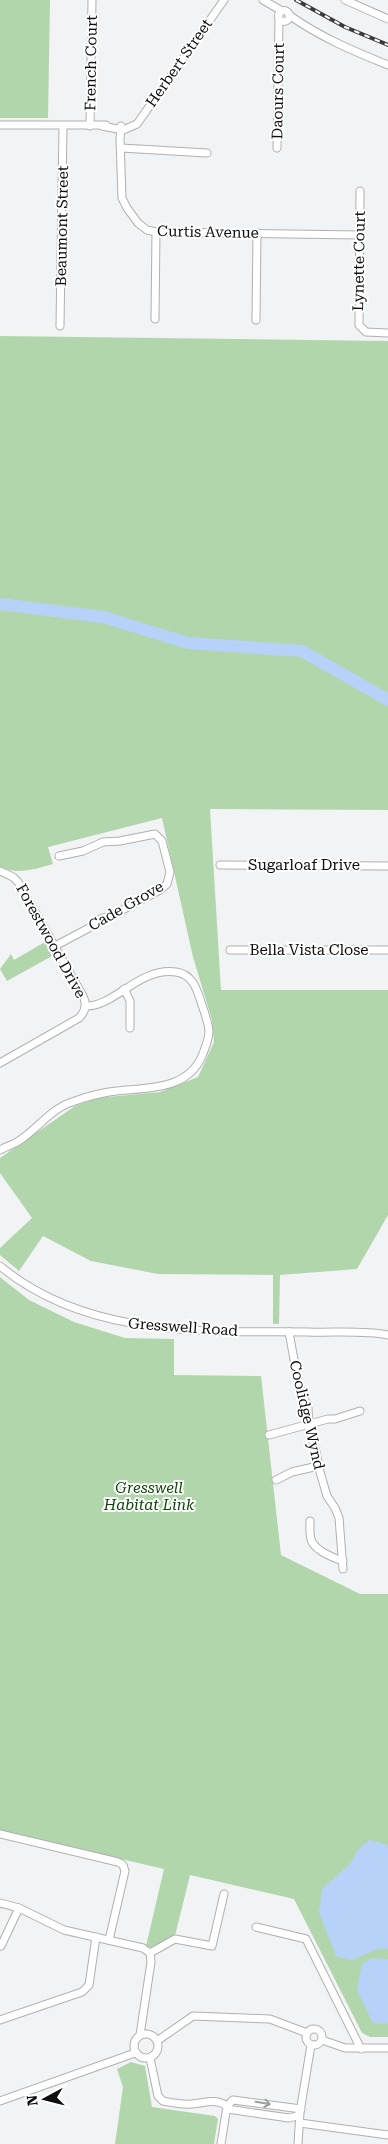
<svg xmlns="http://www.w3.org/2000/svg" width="388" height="2144" font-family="'Roboto Serif',serif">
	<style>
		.green { fill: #b1d6ac }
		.water { fill: #b7d2f9 }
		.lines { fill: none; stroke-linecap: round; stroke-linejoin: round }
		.river { stroke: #b7d2f9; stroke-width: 12 }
		.minor-casing { stroke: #b0b0b2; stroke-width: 9 }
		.minor { stroke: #fff; stroke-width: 7 }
		.rail-casing { stroke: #3b3b3c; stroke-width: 4 }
		.rail { stroke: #fff; stroke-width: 2; stroke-dasharray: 5.5; stroke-linecap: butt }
		.oneway { stroke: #9e9e9f }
		.labels { text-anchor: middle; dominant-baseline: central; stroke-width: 4; stroke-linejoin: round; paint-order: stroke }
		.street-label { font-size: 15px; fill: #0d0d0e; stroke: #fff }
		.park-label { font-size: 15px; font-style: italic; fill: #0e4507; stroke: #fff }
	</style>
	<rect width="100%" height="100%" fill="#f2f3f5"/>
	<g class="green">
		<polygon points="0,0 50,0 48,118 0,118"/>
		<path d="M0,336L388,341V810L210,809L221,990H388V1215L357,1269L280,1275L279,1324H273V1275L158,1274L91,1261L43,1236L19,1271L0,1255V1248L32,1218L0,1173V1158L75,1106L97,1098L160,1092L198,1077L214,1042L212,1020L193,957L162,818L48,847L53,864C35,869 18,875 0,867Z"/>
		<polygon points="45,942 52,956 7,981 0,969 11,954 14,960"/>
		<polygon points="0,1277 29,1300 74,1322 125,1338 174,1339 174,1375 261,1376 281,1555 360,1594 388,1594 388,2037 370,2037 362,2033 294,1899 190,1875 175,1936 155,1948 146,1946 164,1869 0,1831"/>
		<polygon points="131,2062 145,2066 152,2107 215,2116 218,2119 214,2144 115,2144 123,2087 117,2069"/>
	</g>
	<g class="water">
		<polygon points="369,1840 385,1844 388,1848 388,1949 378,1949 352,1960 336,1956 319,1912 322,1889 351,1863 357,1851"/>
		<polygon points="372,1958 388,1959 388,2023 386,2024 373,2023 357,1990 362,1964"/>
	</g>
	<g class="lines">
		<polyline class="river" points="0,604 103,617 188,643 302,651 388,700"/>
		<g class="minor-casing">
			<g id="minor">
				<polyline points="263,0 282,11"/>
				<polyline points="345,0 388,19"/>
				<circle cx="284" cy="16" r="5.5"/>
				<path d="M289,15C320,37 353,51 388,65"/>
				<polyline points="0,125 106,125"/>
				<polyline points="90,126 92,0"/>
				<polyline points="102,126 123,130 137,124 224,0"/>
				<polyline points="121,126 120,139 122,198 127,208 138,223 147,230 156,232 360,235"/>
				<polyline points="121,148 207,153"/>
				<polyline points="277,148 279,19"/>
				<polyline points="360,191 359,325 366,332 388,333"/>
				<polyline points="155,319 156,232"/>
				<polyline points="256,320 257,233"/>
				<polyline points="60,326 63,126"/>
				<polyline points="220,865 388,866"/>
				<path d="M0,871L13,877L18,882L83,996C87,1004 86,1011 79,1018L0,1063"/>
				<polyline points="55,946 89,928 100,919 113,915 160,890 167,884 170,872 162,841 155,834 120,841 103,842 83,851 59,856"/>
				<polyline points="230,950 388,950"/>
				<polyline points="124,989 130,1001 130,1028"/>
				<path d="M0,1150C5,1147 12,1145 17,1142C36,1131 50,1109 72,1102C83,1098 97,1094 109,1092C141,1087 186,1093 202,1056C205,1048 209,1040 209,1031C208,1021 204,1011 201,1002C197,989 192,974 176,972C139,967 114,1007 86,1006"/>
				<path d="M0,1266C87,1338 202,1331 308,1332C334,1333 362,1330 388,1335"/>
				<polyline points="289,1332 298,1382 308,1408 309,1429 316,1452 320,1472 327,1496 335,1508 339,1518 343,1569"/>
				<polyline points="269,1435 328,1419 335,1419 360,1411"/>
				<polyline points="276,1480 292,1472 318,1466"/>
				<path d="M310,1521C310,1527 309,1536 312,1542C317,1551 333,1558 343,1561"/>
				<polyline points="0,1834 118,1862 123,1865 125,1871 109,1940"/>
				<polyline points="0,1903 19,1908 64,1930 143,1948 150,1953"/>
				<polyline points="256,1927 306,1939 361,2049"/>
				<polyline points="1,1946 19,1908"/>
				<polyline points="150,1953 175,1939 212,1946 224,1894"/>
				<polyline points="0,2020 82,1992 89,1985 96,1937"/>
				<circle cx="314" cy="2037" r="8"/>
				<circle cx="146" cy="2046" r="12"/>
				<polyline points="140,2035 151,1962 150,1953"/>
				<polyline points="322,2040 345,2048 388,2048"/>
				<polyline points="157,2041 193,2016 270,2019 307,2033"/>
				<path d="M150,2058L158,2096L163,2101C173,2103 182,2105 192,2104C205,2103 215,2098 227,2106"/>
				<polyline points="0,2101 135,2053"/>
				<polyline points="227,2109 289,2118 297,2116 300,2112"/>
				<polyline points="300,2123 388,2135"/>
				<polyline points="221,2144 227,2106 233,2100 301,2109"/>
				<polyline points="298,2144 300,2112 311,2045"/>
			</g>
		</g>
		<use href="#minor" class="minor"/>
		<g class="rail-casing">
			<polyline id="rail" points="296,0 345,27 388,45"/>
		</g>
		<use href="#rail" class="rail"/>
	</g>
	<defs><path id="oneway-shaft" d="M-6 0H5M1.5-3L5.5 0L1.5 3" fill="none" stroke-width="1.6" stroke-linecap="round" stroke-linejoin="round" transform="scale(1.25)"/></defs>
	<use class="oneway" href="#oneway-shaft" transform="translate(263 2103) rotate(9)"/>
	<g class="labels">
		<g class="street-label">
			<text transform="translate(91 63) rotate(-89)">French Court</text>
			<text transform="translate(179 63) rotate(-55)">Herbert Street</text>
			<text transform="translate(278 91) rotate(-89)">Daours Court</text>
			<text transform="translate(62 226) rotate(-89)">Beaumont Street</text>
			<text transform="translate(208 232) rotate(1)">Curtis Avenue</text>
			<text transform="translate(359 261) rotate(-89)">Lynette Court</text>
			<text x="304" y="865">Sugarloaf Drive</text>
			<text transform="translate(126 906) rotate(-30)">Cade Grove</text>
			<text transform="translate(51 941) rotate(61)">Forestwood Drive</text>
			<text x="309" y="950">Bella Vista Close</text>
			<text transform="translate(183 1327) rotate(4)">Gresswell Road</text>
			<text transform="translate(307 1415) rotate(77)">Coolidge Wynd</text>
		</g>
		<g class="park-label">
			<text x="149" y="1488">Gresswell<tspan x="149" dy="17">Habitat Link</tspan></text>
		</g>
	</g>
	<g transform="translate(45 2099) rotate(263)" stroke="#ffffff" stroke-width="4" paint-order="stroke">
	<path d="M0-4L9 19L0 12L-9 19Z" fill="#0d0d0e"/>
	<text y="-8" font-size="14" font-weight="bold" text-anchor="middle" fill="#0d0d0e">N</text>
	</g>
</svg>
